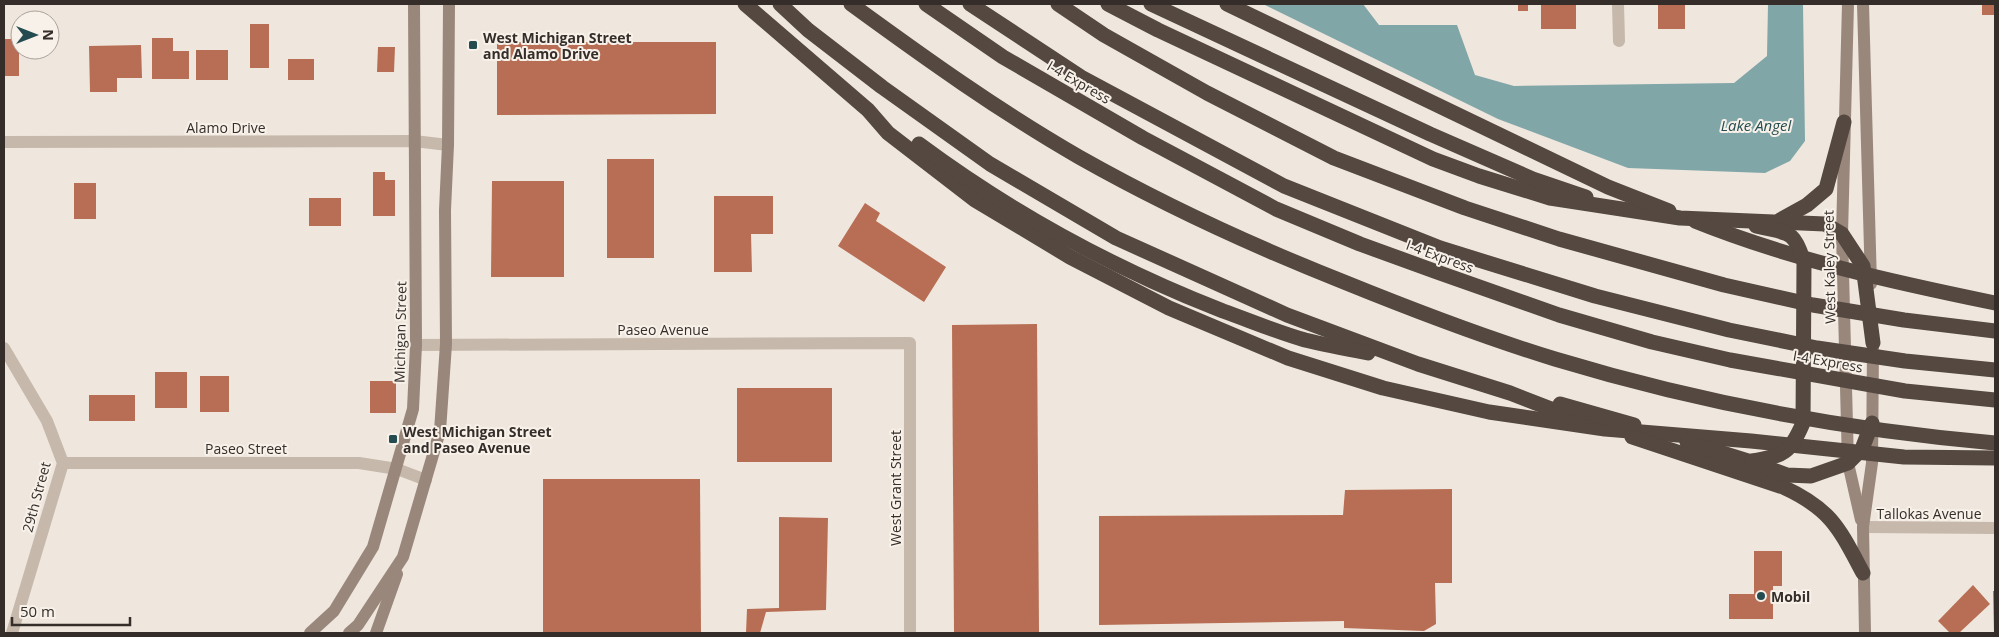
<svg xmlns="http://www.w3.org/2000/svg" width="1999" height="637" font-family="'Open Sans',sans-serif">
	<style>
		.water { fill: #80a6a8 }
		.building { fill: #b76e54 }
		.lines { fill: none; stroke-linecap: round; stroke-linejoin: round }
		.street { stroke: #c6b8ab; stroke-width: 12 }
		.secondary { stroke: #99877c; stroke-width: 12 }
		.highway { stroke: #544841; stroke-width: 15 }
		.poi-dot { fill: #244c50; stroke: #f7f1e9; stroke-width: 2 }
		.labels { text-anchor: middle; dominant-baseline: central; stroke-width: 4; stroke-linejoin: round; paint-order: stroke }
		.poi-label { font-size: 14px; font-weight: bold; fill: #342d29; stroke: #f7f1e9; text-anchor: start }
		.street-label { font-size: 14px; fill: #342d29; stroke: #f7f1e9 }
		.water-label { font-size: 15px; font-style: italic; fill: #244c50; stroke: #f7f1e9 }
	</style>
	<rect width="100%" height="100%" fill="#efe7dd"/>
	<polygon class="water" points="1263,4 1363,4 1379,25 1457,25 1475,75 1514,86 1734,83 1767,56 1768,4 1803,4 1805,141 1790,161 1765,173 1628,168 1498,119"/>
	<g class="building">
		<rect x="1518" y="4" width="10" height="7"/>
		<rect x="1541" y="4" width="35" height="25"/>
		<rect x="1658" y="4" width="27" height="25"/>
		<rect x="1982" y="4" width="13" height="11"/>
		<rect x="250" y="24" width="19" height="44"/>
		<polygon points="152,38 173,38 173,51 189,51 189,79 152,79"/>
		<rect x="4" y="39" width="15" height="37"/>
		<polygon points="497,42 716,42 716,114 497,115"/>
		<polygon points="141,45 142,78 117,78 117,92 90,92 89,46"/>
		<polygon points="378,47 395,47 394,72 377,72"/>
		<rect x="196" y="50" width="32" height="30"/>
		<rect x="288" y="59" width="26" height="21"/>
		<rect x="607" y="159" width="47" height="99"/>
		<polygon points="373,172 385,172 385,180 395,180 395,216 373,216"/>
		<polygon points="492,181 564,181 564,277 491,277"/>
		<rect x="74" y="183" width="22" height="36"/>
		<polygon points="714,196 773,196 773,234 751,234 752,272 714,272"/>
		<rect x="309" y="198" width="32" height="28"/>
		<polygon points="865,203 880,213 876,221 946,267 924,302 838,246"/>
		<polygon points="1037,324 1039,633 954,633 952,325"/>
		<rect x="155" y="372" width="32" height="36"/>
		<rect x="200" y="376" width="29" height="36"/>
		<rect x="370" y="381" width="26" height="32"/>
		<rect x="737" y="388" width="95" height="74"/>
		<rect x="89" y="395" width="46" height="26"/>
		<polygon points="543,479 700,479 701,633 543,633"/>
		<polygon points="1452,489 1452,583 1435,583 1436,624 1424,631 1344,628 1344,621 1099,625 1099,516 1343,515 1345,490"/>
		<polygon points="779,517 828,518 826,610 766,612 760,633 746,633 747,609 779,608"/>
		<polygon points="1754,551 1782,551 1782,586 1773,586 1773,619 1729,619 1729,594 1754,594"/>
		<polygon points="1973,585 1990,604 1959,633 1950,633 1938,621"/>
		<polygon points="1993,591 1995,591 1995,633 1994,633"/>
	</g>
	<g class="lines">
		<g class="street">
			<polyline points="1618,4 1619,41"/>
			<polyline points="4,142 414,141 448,145"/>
			<polyline points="416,345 910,343 910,633"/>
			<polyline points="4,348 47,421 63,463 12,633"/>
			<polyline points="63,463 359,463 397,469 426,480"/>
			<polyline points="1863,527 1995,528"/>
		</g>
		<g class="secondary">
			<polyline points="1848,4 1842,234 1848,463 1861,520"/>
			<polyline points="1863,4 1871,284"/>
			<polyline points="310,633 334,611 373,547 413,409 416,345 414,4"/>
			<polyline points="349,633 358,625 403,557 440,431 446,344 445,210 448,145 449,4"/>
			<polyline points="376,633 397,574"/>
			<polyline points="1865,633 1863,527 1872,463 1873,346"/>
		</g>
		<g class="highway">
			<polyline points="745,4 868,110 888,133 975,200 1070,257 1169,308 1288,358 1383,388 1489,412 1605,429 1751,441 1904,457 1995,458"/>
			<polyline points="780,4 808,30 882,87 990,164 1116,238 1287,315 1418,364 1510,393 1577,419"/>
			<path d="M851,4C925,58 999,111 1079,157C1164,205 1253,246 1344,282C1413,310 1483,337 1555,359C1697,402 1847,430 1995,443"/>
			<polyline points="926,4 1003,57 1143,138 1276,209 1360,244 1437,272 1559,315 1652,342 1730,360 1905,391 1995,400"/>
			<polyline points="970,4 1081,77 1284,186 1440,248 1595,296 1729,330 1817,348 1905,361 1995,370"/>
			<polyline points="1058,4 1104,35 1207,93 1334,158 1465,208 1559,239 1724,285 1813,305 1904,320 1995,331"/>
			<polyline points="1108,4 1158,30 1433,159 1479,176 1550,198 1680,218 1825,224 1842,234 1863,266 1873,343"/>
			<polyline points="1151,4 1430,134 1533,179 1586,197"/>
			<polyline points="1227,4 1608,187 1669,211"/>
			<path d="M919,144C1012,213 1115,269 1223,311C1251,321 1277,332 1305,340C1326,345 1347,349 1368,353"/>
			<polyline points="1780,220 1807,205 1826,189 1844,122"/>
			<path d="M1695,221C1792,260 1893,282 1995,303"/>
			<polyline points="1560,404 1634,425"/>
			<path d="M1632,437L1783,487C1831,509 1839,528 1863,573"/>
			<polyline points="1687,442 1751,462 1787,475 1811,476 1848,463 1862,449 1872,423"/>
			<path d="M1752,461C1784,456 1790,453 1803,423L1804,263C1794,228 1788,234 1756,226"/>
		</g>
	</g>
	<g class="poi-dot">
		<rect x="468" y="40" width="10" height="10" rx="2.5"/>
		<rect x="388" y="434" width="10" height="10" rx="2.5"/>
		<circle cx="1761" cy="596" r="5"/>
	</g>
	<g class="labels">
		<g class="poi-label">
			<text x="483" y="37">West Michigan Street<tspan x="483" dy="16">and Alamo Drive</tspan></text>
			<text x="403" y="431">West Michigan Street<tspan x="403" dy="16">and Paseo Avenue</tspan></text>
			<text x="1771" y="596">Mobil</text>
		</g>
		<g class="street-label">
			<text transform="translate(1079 82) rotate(30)">I-4 Express</text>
			<text x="226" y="127">Alamo Drive</text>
			<text transform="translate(1440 256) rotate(20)">I-4 Express</text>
			<text transform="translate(1829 267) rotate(-91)">West Kaley Street</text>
			<text x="663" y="329">Paseo Avenue</text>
			<text transform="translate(400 332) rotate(-89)">Michigan Street</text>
			<text transform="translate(1828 361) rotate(10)">I-4 Express</text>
			<text x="246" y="448">Paseo Street</text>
			<text transform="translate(895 488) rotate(-90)">West Grant Street</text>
			<text transform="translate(36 497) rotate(-75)">29th Street</text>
			<text x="1929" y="513">Tallokas Avenue</text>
		</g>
		<g class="water-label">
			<text x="1756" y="125">Lake Angel</text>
		</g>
	</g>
	<rect width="1999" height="637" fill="none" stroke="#342d29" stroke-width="10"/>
	<g transform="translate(35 35) rotate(90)"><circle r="24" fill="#f7f1e9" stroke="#a9a39c"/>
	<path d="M0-4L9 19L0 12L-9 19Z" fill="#244c50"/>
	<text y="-8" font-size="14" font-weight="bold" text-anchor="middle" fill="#342d29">N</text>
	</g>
	<path d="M12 617v8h118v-8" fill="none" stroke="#342d29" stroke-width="2.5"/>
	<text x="20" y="617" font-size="15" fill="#342d29" stroke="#f7f1e9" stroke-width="4" paint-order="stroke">50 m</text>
</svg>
